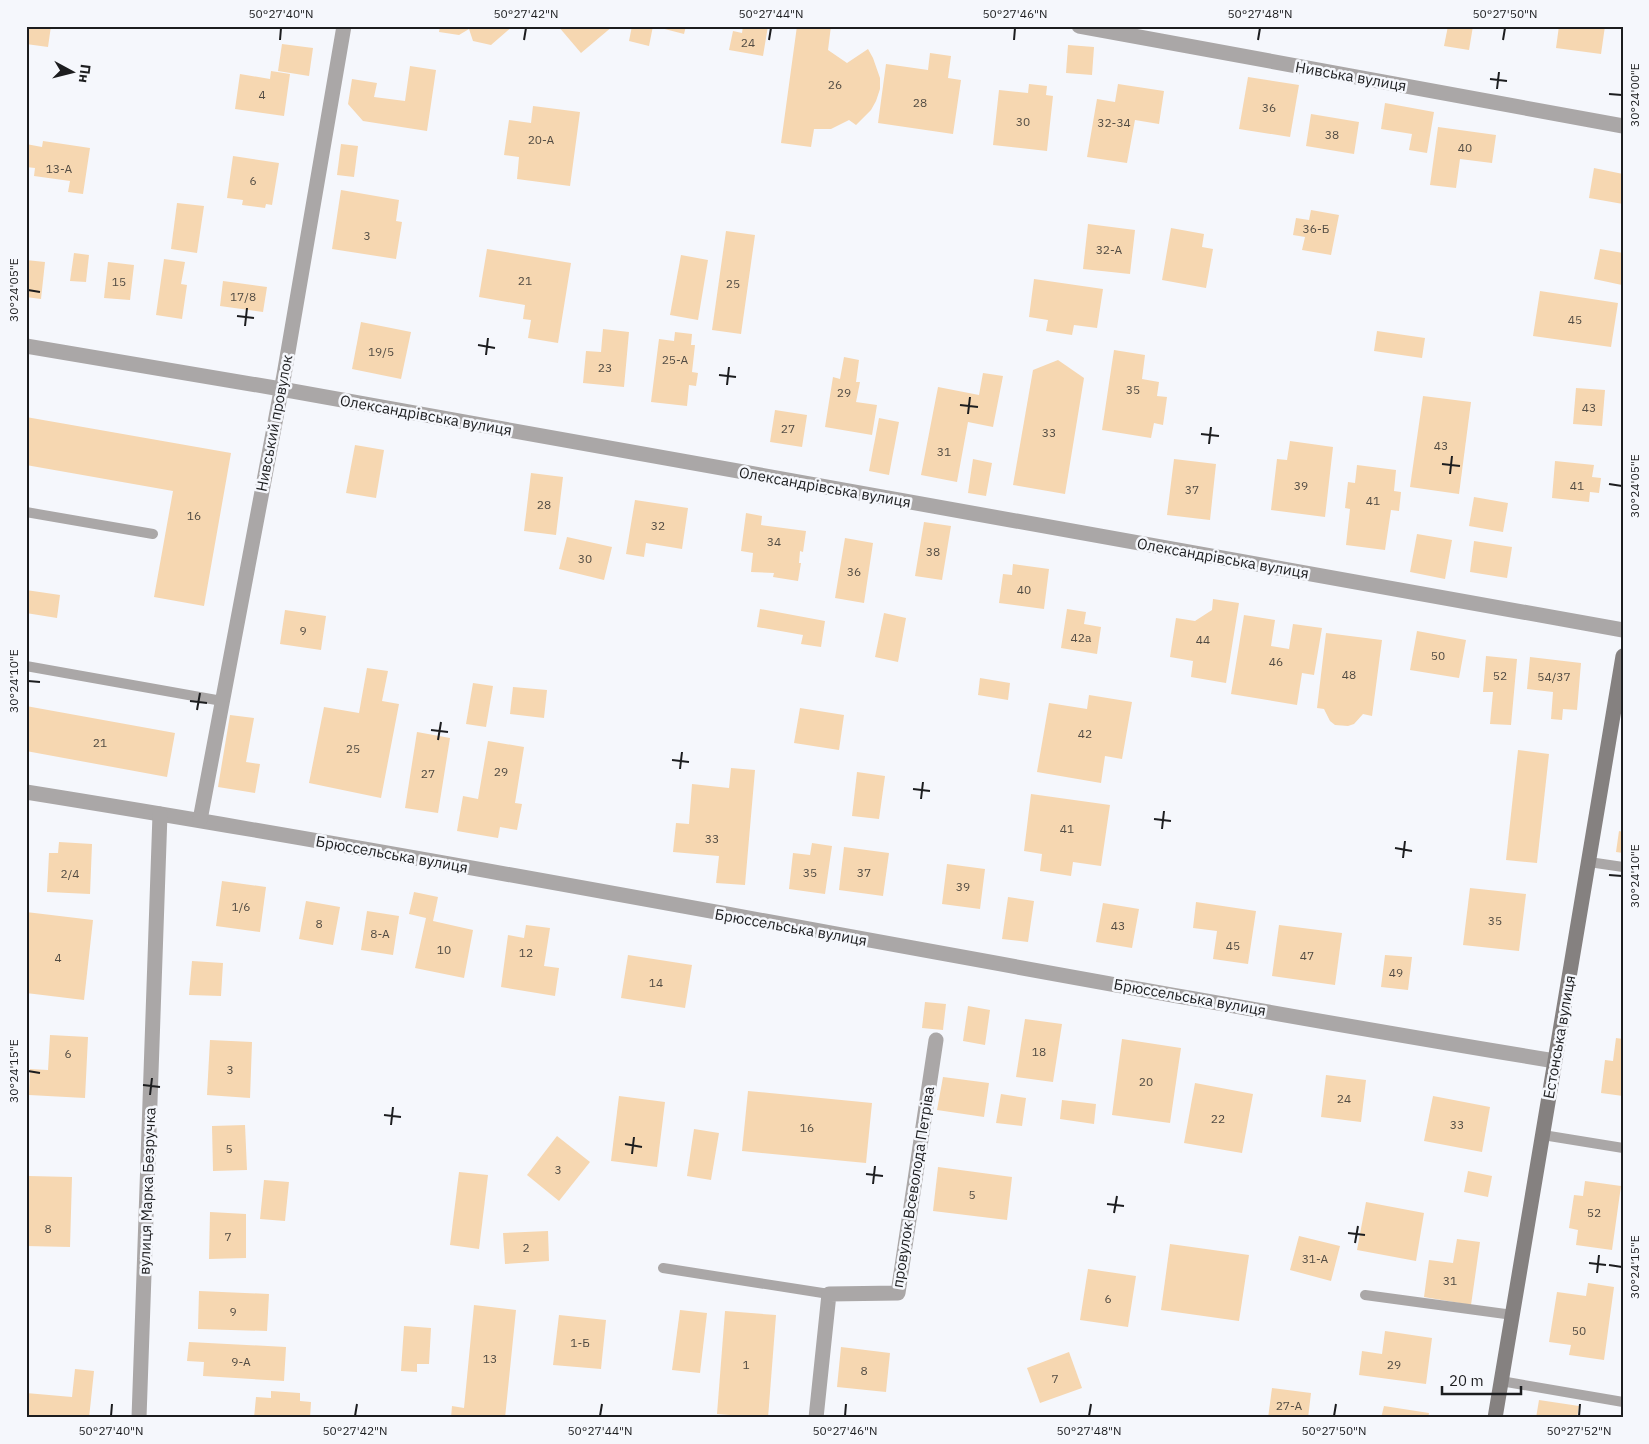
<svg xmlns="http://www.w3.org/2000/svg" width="1649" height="1444" font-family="'IBM Plex Sans',sans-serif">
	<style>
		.building { fill: #f6d7b1 }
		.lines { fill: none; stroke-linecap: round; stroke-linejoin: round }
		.lane { stroke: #aaa7a7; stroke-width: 10 }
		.street { stroke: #aaa7a7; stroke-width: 15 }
		.secondary { stroke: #858180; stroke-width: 15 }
		.ticks { fill: none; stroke: #1c1d1f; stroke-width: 2 }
		.labels { text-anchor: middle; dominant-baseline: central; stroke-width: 5; stroke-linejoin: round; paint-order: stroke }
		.number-label { font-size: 12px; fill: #524c44 }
		.street-label { font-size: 15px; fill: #1c1d1f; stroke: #f5f7fc }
		.neatline { fill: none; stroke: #1c1d1f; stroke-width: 2 }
		.ticks-label { font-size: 12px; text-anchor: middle; fill: #1c1d1f }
	</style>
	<rect width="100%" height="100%" fill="#f5f7fc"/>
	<g class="building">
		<polygon points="26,26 51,26 48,47 26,44"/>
		<polygon points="440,26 513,26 491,45 473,41 469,29 459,35 439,32"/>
		<polygon points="558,26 613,26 581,53"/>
		<polygon points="632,26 686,26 684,34 653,26 649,46 629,41"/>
		<polygon points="743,26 768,26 763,56 729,50 733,31 742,33"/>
		<polygon points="797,26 831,26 828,50 847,63 868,49 873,58 880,78 880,89 876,101 871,110 856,125 849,120 831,129 814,129 811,147 781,143"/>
		<polygon points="1448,26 1473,26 1469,50 1444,46"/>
		<polygon points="1559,26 1605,26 1601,54 1556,48"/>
		<polygon points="282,44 313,48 309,76 278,71"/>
		<polygon points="1068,45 1094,47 1092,75 1066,73"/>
		<polygon points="930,53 951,56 948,78 961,80 953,134 878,123 886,64 928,70"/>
		<polygon points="410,66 436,70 427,131 363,121 348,104 352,79 377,83 374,97 405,101"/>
		<polygon points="271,71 290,74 284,116 235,109 240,74 270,79"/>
		<polygon points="1248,77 1299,85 1290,137 1239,129"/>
		<polygon points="1029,84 1047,86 1046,95 1053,96 1047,151 993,145 999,90 1028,93"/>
		<polygon points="1118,84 1164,91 1159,124 1135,120 1127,163 1087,157 1097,99 1115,102"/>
		<polygon points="1385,103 1434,112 1427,153 1409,150 1412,134 1381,129"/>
		<polygon points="533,106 580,112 570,186 517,179 519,157 504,155 509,120 531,123"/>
		<polygon points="1311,114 1359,122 1354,154 1306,146"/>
		<polygon points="1438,127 1496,135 1492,163 1460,159 1456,188 1430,185"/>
		<polygon points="43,141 90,148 83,194 68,192 70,181 34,176 35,168 26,167 26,144 42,147"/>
		<polygon points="341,144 358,146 354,177 337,175"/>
		<polygon points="233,156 279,163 272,205 266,204 265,208 242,205 243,200 227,198"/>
		<polygon points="1594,168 1623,174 1623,204 1589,198"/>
		<polygon points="341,190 399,200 396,221 402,222 396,259 332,249"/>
		<polygon points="177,203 204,206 197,253 171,249"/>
		<polygon points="1311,210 1339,215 1331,255 1302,250 1305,237 1293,235 1296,218 1309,220"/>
		<polygon points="1088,224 1135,230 1130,274 1083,269"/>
		<polygon points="1171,228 1204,234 1202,247 1213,249 1206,288 1162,280"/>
		<polygon points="726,231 755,235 741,334 712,330"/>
		<polygon points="487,249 571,263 558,343 528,338 531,320 523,319 525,305 479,297"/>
		<polygon points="1600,249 1623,253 1622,285 1594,279"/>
		<polygon points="74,253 89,255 86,282 70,281"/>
		<polygon points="681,255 708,260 698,320 670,315"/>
		<polygon points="164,259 185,262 181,284 187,285 182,319 156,315"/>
		<polygon points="26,260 45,262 41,299 26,297"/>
		<polygon points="108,262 134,265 130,300 104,298"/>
		<polygon points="1034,279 1103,289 1097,328 1074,325 1072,335 1046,331 1048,320 1029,317"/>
		<polygon points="223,281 267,287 263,312 220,306"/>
		<polygon points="1540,291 1618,303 1611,347 1533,336"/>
		<polygon points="361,322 411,332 401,379 352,369"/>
		<polygon points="603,329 629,332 624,387 583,383 586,351 601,352"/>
		<polygon points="1377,331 1425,338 1422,358 1374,351"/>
		<polygon points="675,332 692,334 691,345 695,345 692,372 698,373 696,386 689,385 687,406 651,402 659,339 674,341"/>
		<polygon points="1114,350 1145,355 1142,379 1159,382 1157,396 1167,397 1163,425 1154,423 1151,438 1102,430"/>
		<polygon points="844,357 859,360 856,382 860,382 856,402 877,405 872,435 825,427 833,377 840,379"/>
		<polygon points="1058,360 1084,378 1065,494 1013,485 1033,370"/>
		<polygon points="983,373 1003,376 993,427 968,422 957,482 921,475 938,387 979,395"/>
		<polygon points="1576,388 1605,390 1602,426 1573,424"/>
		<polygon points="1423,396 1471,402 1459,494 1410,487"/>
		<polygon points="775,410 807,415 802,447 770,442"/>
		<polygon points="26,417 231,453 204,606 154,597 173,491 26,465"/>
		<polygon points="879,418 899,422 889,475 869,471"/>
		<polygon points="1290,441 1333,447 1325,517 1271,510 1277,459 1287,460"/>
		<polygon points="355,445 384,450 376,498 346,493"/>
		<polygon points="973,459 992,463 986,496 968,493"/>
		<polygon points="1174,459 1216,464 1210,520 1167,515"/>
		<polygon points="1555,461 1594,465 1592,477 1601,478 1599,493 1590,492 1589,502 1552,498"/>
		<polygon points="1357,465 1396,470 1394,491 1401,492 1399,511 1391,510 1385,550 1346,545 1350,509 1345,508 1348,482 1355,483"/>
		<polygon points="531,473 563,477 556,535 524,531"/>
		<polygon points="1474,497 1508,503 1503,532 1469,526"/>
		<polygon points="635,500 688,508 682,549 646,543 644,557 626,554"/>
		<polygon points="746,513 762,516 761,525 806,531 803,552 800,551 799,563 801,563 798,581 773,577 774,573 751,572 753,553 741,551"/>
		<polygon points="924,522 951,526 942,580 915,576"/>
		<polygon points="1417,534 1452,540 1445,579 1410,572"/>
		<polygon points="567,537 612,547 604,580 559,569"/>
		<polygon points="845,538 873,543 864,603 835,598"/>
		<polygon points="1474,541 1512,547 1507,578 1470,572"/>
		<polygon points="1013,564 1049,569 1044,609 999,603 1003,574 1012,575"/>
		<polygon points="26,590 60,595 57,618 26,613"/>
		<polygon points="1213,599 1239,603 1226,683 1191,677 1193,661 1170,657 1176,618 1195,621 1212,610"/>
		<polygon points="760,609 825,621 821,647 801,644 803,635 757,627"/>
		<polygon points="1067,609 1086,612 1084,624 1101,627 1097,654 1061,648"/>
		<polygon points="285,610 326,616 321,650 280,644"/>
		<polygon points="884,613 906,618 898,662 875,657"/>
		<polygon points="1244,615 1275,620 1271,646 1289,649 1293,624 1322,628 1314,675 1302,673 1297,705 1231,694"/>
		<polygon points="1417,631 1466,640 1459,678 1410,670"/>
		<polygon points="1326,633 1382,640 1372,716 1363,714 1354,724 1348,726 1335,725 1330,721 1324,709 1317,708"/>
		<polygon points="1486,656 1517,659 1511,725 1490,724 1493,692 1483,692"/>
		<polygon points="1530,657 1581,663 1577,710 1563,709 1562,720 1551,719 1553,692 1527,689"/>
		<polygon points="367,668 388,671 382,701 399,704 381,798 309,783 324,707 359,713"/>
		<polygon points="980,678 1010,683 1008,700 978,695"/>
		<polygon points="473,683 493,686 486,727 466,724"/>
		<polygon points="513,687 547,690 544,718 510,714"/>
		<polygon points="1089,695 1132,702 1122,759 1105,756 1101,783 1037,772 1049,703 1087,709"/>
		<polygon points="26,706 175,733 167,777 26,751"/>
		<polygon points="800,708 844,715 839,750 794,743"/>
		<polygon points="230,715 254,718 246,762 260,764 255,793 218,787"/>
		<polygon points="417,732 450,738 438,813 405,808"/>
		<polygon points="488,741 524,747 515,803 522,804 517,830 500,827 498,838 457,831 463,796 478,799"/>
		<polygon points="1518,750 1549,754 1537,863 1506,860"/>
		<polygon points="731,768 755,770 745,885 716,883 719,856 673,852 676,823 689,824 692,784 729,788"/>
		<polygon points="857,772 885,776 879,819 852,816"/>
		<polygon points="1031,794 1110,805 1101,866 1073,862 1071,876 1040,871 1042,854 1024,851"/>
		<polygon points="1619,831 1623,832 1623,853 1616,852"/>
		<polygon points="59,842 92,844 90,894 47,892 49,853 58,853"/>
		<polygon points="812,843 832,846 825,894 789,889 793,853 810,855"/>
		<polygon points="844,847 889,853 883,896 839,890"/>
		<polygon points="947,864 985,869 980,909 942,904"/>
		<polygon points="222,881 266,887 260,932 216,926"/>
		<polygon points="1470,888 1526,894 1519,951 1463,945"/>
		<polygon points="414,892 438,897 433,921 473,930 464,978 415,968 426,918 409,914"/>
		<polygon points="1008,897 1034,901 1028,942 1002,939"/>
		<polygon points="306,901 340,907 333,945 299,939"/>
		<polygon points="1196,902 1256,911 1248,964 1213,959 1217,931 1193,928"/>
		<polygon points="1103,903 1139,909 1132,948 1096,942"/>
		<polygon points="367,911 399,916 393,955 361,950"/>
		<polygon points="26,912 93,920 84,1000 26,993"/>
		<polygon points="526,925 550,928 544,966 559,968 555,996 501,987 508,935 524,938"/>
		<polygon points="1279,925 1342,933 1335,985 1272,976"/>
		<polygon points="628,955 692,965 685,1008 621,998"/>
		<polygon points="1385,955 1412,957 1408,990 1381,987"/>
		<polygon points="192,961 223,963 221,996 189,995"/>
		<polygon points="925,1002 946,1004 943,1030 922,1028"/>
		<polygon points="968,1006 990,1010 985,1045 963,1041"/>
		<polygon points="1025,1019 1062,1024 1053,1082 1016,1077"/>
		<polygon points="50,1035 88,1037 85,1098 29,1095 30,1069 48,1070"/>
		<polygon points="1616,1038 1623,1039 1623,1096 1601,1093 1605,1060 1613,1061"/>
		<polygon points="1122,1039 1181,1048 1170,1123 1112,1115"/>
		<polygon points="210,1040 252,1042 250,1098 207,1095"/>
		<polygon points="1326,1075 1366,1080 1361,1122 1321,1117"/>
		<polygon points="943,1077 989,1083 984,1117 937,1110"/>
		<polygon points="1195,1083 1253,1094 1242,1153 1184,1143"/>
		<polygon points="748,1091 872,1103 866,1163 742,1151"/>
		<polygon points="1001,1094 1026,1098 1022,1126 996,1123"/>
		<polygon points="619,1096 665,1102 657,1167 611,1161"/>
		<polygon points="1433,1096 1490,1107 1482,1152 1424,1141"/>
		<polygon points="1062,1100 1096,1104 1094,1124 1060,1119"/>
		<polygon points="245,1125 247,1170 213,1171 212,1126"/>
		<polygon points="694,1129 719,1133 711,1180 687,1176"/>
		<polygon points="557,1136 590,1162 559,1201 527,1175"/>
		<polygon points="938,1167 1012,1177 1007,1220 933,1211"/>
		<polygon points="1468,1171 1492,1176 1488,1197 1464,1192"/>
		<polygon points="459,1172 488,1175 479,1249 450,1245"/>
		<polygon points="29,1176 72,1177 70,1247 26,1246 26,1211 28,1211"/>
		<polygon points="264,1180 289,1182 285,1221 260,1219"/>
		<polygon points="1585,1181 1621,1186 1612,1250 1576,1245 1578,1230 1569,1228 1574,1195 1583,1196"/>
		<polygon points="1366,1202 1424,1213 1416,1261 1357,1250"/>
		<polygon points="210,1212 246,1214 246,1258 209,1259"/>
		<polygon points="548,1231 549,1261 505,1264 503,1233"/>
		<polygon points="1299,1236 1340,1246 1331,1281 1290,1270"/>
		<polygon points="1457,1239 1480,1242 1471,1305 1424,1297 1429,1260 1453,1263"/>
		<polygon points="1170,1244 1249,1255 1239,1321 1161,1310"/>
		<polygon points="1088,1269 1136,1276 1128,1327 1080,1320"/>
		<polygon points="1588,1283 1614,1287 1604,1360 1569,1355 1571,1345 1549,1342 1557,1292 1586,1296"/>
		<polygon points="199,1291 269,1294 267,1331 198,1329"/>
		<polygon points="474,1305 516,1310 505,1418 451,1418 452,1406 464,1408"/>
		<polygon points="680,1310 707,1313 700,1373 672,1370"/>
		<polygon points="725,1311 776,1315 768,1418 717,1414"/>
		<polygon points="559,1315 606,1320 601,1369 553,1365"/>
		<polygon points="404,1326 431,1328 429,1364 417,1364 417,1372 401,1371"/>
		<polygon points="1385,1331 1432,1338 1426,1384 1359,1375 1362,1351 1382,1354"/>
		<polygon points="189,1342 286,1347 284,1381 203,1376 204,1362 187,1361"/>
		<polygon points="841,1347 890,1353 886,1392 837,1387"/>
		<polygon points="1069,1352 1082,1388 1040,1403 1027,1368"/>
		<polygon points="75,1369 94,1371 89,1418 26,1418 26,1393 72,1397"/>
		<polygon points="1272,1388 1311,1393 1308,1418 1268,1418"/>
		<polygon points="271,1391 300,1393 300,1401 311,1402 310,1418 254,1418 256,1397 271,1398"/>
		<polygon points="1539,1400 1579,1406 1577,1418 1536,1418"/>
		<polygon points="1384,1406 1429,1413 1428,1418 1381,1418"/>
	</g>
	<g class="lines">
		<g class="lane">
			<polyline points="26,512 153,534"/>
			<polyline points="26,666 222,701"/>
			<polyline points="1589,862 1623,867"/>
			<polyline points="1543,1135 1623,1148"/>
			<polyline points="663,1268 829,1294"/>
			<polyline points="1365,1295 1513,1315"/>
			<polyline points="1501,1381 1623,1402"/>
		</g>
		<g class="street">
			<polyline points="1079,26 1623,126"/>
			<polyline points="26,346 281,389 1623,630"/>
			<path d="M26,792C537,874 1045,977 1555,1061"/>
			<polyline points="200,820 284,375 344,26"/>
			<polyline points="139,1418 160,814"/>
			<polyline points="816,1418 829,1294 898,1293 936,1040"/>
		</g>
		<polyline class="secondary" points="1495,1418 1623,656"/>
	</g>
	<path class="ticks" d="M280,40L281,28M524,40L526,28M769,40L771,28M1014,40L1015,28M1258,40L1260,28M1503,40L1505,28M1490,79L1507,81M1497,89L1499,72M1609,94L1622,95M28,290L40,292M237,316L254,318M245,326L247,308M478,345L495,348M486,355L488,338M719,375L736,377M727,385L729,367M960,405L978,407M968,414L970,397M1201,434L1219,436M1209,444L1211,427M1442,464L1460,466M1450,474L1452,456M1609,484L1622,486M28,681L40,682M190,701L207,703M197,710L200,693M431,730L448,732M438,740L441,722M672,760L689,762M680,769L682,752M913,789L930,791M921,799L923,782M1154,819L1171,821M1162,829L1164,811M1395,848L1412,851M1403,858L1405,841M1609,875L1622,876M28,1071L40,1073M143,1085L160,1087M150,1095L152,1078M384,1115L401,1117M391,1125L393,1107M625,1144L642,1147M632,1154L634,1137M866,1174L883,1176M873,1184L875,1166M1107,1204L1124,1206M1114,1213L1117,1196M1348,1233L1365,1235M1355,1243L1358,1226M1589,1263L1606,1265M1609,1265L1622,1267M1597,1273L1599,1255M111,1416L112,1404M355,1416L357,1404M600,1416L602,1404M845,1416L846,1404M1089,1416L1091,1404M1334,1416L1336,1404M1579,1416L1580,1404"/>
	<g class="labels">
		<g class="number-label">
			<text x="748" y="42">24</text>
			<text x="835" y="84">26</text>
			<text x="262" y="94">4</text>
			<text x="920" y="102">28</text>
			<text x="1269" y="107">36</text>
			<text x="1023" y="121">30</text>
			<text x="1114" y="122">32-34</text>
			<text x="1332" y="134">38</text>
			<text x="541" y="139">20-А</text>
			<text x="1465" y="147">40</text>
			<text x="59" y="168">13-А</text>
			<text x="253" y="180">6</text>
			<text x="1316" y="228">36-Б</text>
			<text x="367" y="235">3</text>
			<text x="1109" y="249">32-А</text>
			<text x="525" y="280">21</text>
			<text x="119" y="281">15</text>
			<text x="733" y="283">25</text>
			<text x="243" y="296">17/8</text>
			<text x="1575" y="319">45</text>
			<text x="381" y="351">19/5</text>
			<text x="675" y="359">25-А</text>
			<text x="605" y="367">23</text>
			<text x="1133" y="389">35</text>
			<text x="844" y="392">29</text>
			<text x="1589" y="407">43</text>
			<text x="788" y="428">27</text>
			<text x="1049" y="432">33</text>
			<text x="1441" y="445">43</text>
			<text x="944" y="451">31</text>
			<text x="1301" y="485">39</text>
			<text x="1577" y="485">41</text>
			<text x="1192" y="489">37</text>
			<text x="1373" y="500">41</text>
			<text x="544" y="504">28</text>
			<text x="194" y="515">16</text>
			<text x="658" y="525">32</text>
			<text x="774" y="541">34</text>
			<text x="933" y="551">38</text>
			<text x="585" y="558">30</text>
			<text x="854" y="571">36</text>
			<text x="1024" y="589">40</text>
			<text x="303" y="630">9</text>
			<text x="1081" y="637">42а</text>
			<text x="1203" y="639">44</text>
			<text x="1438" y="655">50</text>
			<text x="1276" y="661">46</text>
			<text x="1349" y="674">48</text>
			<text x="1500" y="675">52</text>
			<text x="1554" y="676">54/37</text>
			<text x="1085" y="733">42</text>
			<text x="100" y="742">21</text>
			<text x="353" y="748">25</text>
			<text x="501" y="771">29</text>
			<text x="428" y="773">27</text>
			<text x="1067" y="828">41</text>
			<text x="712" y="838">33</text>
			<text x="810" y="872">35</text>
			<text x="864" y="872">37</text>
			<text x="70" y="873">2/4</text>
			<text x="963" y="886">39</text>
			<text x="241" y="906">1/6</text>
			<text x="1495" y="920">35</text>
			<text x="319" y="923">8</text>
			<text x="1118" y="925">43</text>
			<text x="380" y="933">8-А</text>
			<text x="1233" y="945">45</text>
			<text x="444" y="949">10</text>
			<text x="526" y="952">12</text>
			<text x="1307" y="955">47</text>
			<text x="58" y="957">4</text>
			<text x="1396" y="972">49</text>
			<text x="656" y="982">14</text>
			<text x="1039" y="1051">18</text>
			<text x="68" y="1053">6</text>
			<text x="230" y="1069">3</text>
			<text x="1146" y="1081">20</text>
			<text x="1344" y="1098">24</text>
			<text x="1218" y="1118">22</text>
			<text x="1457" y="1124">33</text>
			<text x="807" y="1127">16</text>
			<text x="229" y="1148">5</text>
			<text x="558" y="1169">3</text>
			<text x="972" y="1194">5</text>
			<text x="1594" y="1212">52</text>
			<text x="48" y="1228">8</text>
			<text x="228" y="1236">7</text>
			<text x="526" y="1247">2</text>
			<text x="1315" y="1258">31-А</text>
			<text x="1450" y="1280">31</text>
			<text x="1108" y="1298">6</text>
			<text x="233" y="1311">9</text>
			<text x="1579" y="1330">50</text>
			<text x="580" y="1342">1-Б</text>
			<text x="490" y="1358">13</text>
			<text x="241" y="1361">9-А</text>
			<text x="746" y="1364">1</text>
			<text x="1394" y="1364">29</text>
			<text x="864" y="1370">8</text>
			<text x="1055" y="1378">7</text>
			<text x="1289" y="1405">27-А</text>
		</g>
		<g class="street-label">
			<text transform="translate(1351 76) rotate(10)">Нивська вулиця</text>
			<text transform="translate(426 415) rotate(10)">Олександрівська вулиця</text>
			<text transform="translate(274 423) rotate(-79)">Нивський провулок</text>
			<text transform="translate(825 487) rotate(10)">Олександрівська вулиця</text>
			<text transform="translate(1223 558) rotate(10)">Олександрівська вулиця</text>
			<text transform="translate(392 854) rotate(10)">Брюссельська вулиця</text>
			<text transform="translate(791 927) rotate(10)">Брюссельська вулиця</text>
			<text transform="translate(1190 997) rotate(10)">Брюссельська вулиця</text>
			<text transform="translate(1559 1037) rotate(-80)">Естонська вулиця</text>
			<text transform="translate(913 1187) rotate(-81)">провулок Всеволода Петріва</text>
			<text transform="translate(147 1191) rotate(-88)">вулиця Марка Безручка</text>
		</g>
	</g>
	<rect width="1649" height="1444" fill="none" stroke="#f5f7fc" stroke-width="55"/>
	<g transform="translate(72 72) rotate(97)" stroke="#f5f7fc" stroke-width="4" paint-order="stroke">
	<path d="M0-4L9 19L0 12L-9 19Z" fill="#1c1d1f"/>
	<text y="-8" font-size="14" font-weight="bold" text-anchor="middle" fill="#1c1d1f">Пн</text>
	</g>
	<path d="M1442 1386v8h79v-8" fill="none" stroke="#1c1d1f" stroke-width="2.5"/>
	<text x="1449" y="1386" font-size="15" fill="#1c1d1f" stroke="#f5f7fc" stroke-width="4" paint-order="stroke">20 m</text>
	<rect x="28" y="28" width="1594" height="1388" class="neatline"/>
	<g class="ticks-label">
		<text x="281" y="18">50°27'40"N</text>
		<text x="526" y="18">50°27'42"N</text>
		<text x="771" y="18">50°27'44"N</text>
		<text x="1015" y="18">50°27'46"N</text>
		<text x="1260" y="18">50°27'48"N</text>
		<text x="1505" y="18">50°27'50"N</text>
		<text transform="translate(1635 95) rotate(-90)" y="4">30°24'00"E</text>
		<text transform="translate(14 290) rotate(-90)" y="4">30°24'05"E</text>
		<text transform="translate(1635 486) rotate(-90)" y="4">30°24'05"E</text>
		<text transform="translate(14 681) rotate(-90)" y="4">30°24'10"E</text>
		<text transform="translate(1635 876) rotate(-90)" y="4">30°24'10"E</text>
		<text transform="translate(14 1071) rotate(-90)" y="4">30°24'15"E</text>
		<text transform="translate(1635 1267) rotate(-90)" y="4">30°24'15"E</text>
		<text x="111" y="1435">50°27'40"N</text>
		<text x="355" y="1435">50°27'42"N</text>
		<text x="600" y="1435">50°27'44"N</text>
		<text x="845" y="1435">50°27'46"N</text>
		<text x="1089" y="1435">50°27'48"N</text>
		<text x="1334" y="1435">50°27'50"N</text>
		<text x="1579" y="1435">50°27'52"N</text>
	</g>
</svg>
